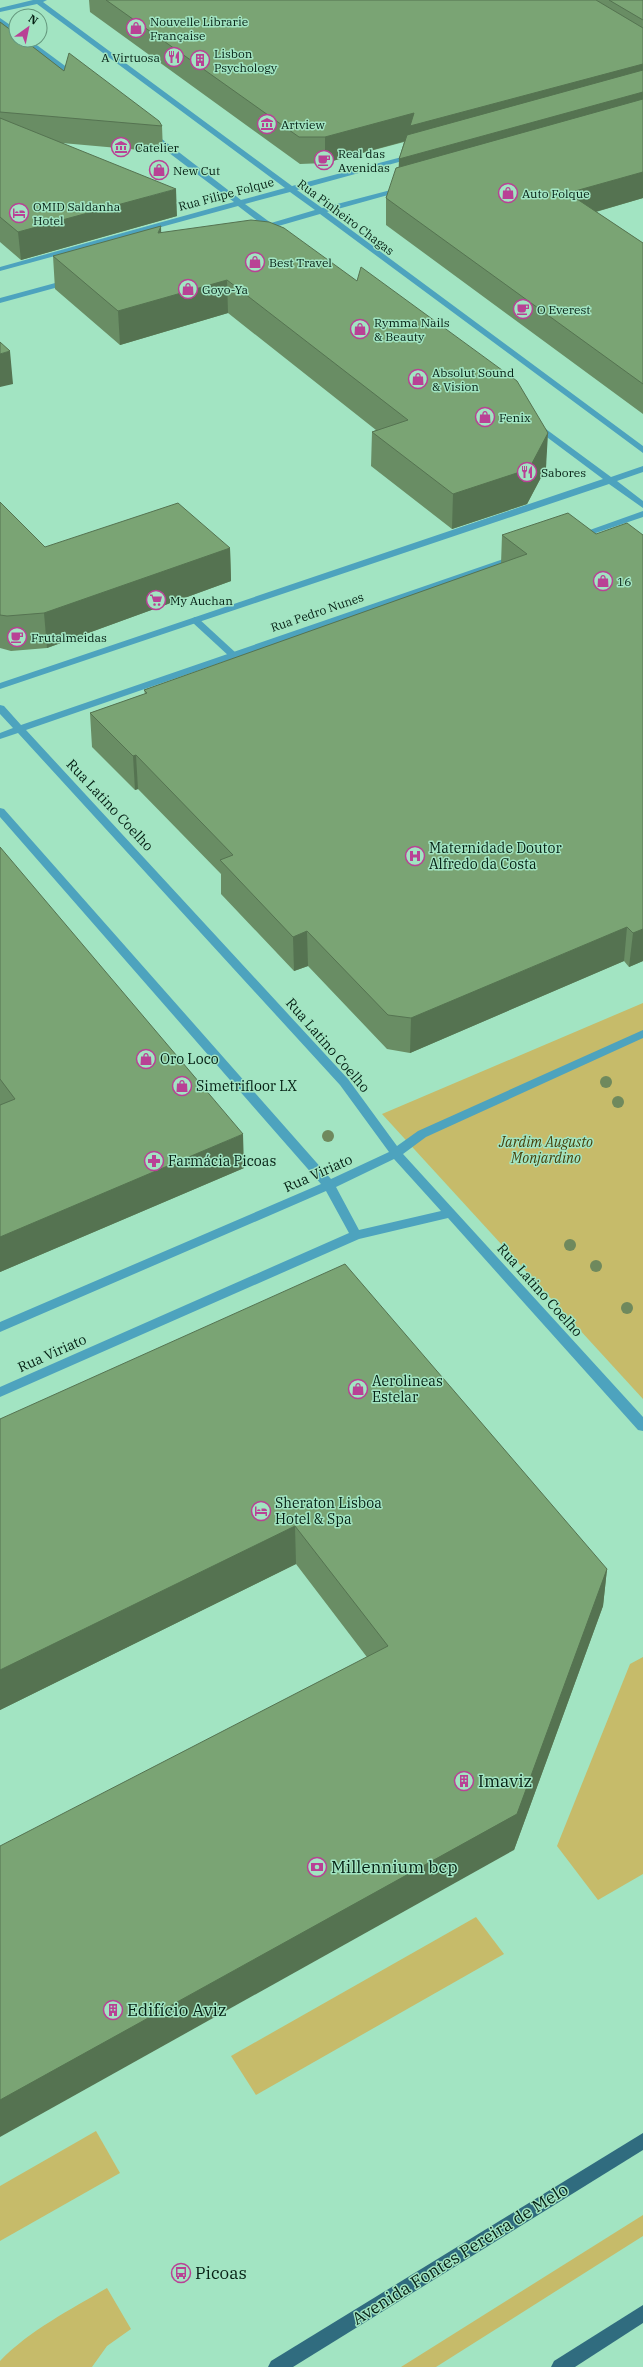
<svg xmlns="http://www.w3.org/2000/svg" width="643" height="2367" font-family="'IBM Plex Serif',serif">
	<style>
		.green { fill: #c6bb6a }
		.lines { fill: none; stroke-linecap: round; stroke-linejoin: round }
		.lane { fill: #4da3be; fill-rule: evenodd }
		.street { fill: #4da3be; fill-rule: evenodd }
		.primary { fill: #306c7f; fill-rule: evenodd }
		.tree { fill: #6f895d }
		.wall { fill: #698d64 }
		.shaded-wall { fill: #557351 }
		.building { fill: #7aa474; stroke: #557351 }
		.labels { text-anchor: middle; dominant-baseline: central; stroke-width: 3; stroke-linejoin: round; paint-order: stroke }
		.far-poi-label { font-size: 12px; fill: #052014; stroke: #a2e4c2; text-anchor: start }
		.far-street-label { font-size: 12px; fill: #052014; stroke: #a2e4c2 }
		.street-label { font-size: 14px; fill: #052014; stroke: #a2e4c2 }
		.poi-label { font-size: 14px; fill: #052014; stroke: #a2e4c2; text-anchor: start }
		.park-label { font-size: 14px; font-style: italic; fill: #463f0a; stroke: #a2e4c2 }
		.near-poi-label { font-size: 17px; fill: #052014; stroke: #a2e4c2; text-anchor: start }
		.near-street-label { font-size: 17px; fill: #052014; stroke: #a2e4c2 }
	</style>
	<rect width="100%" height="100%" fill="#a2e4c2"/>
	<g class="green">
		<polygon points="643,1003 643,1399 382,1114"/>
		<polygon points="643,1657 643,1874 598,1900 557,1846 630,1664"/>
		<polygon points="476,1917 504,1954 256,2095 231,2056"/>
		<polygon points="96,2131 120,2173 0,2241 0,2186"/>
		<polygon points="643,2215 643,2236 436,2367 401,2367"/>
		<path d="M107,2288L131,2329L107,2346L92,2367H0V2361C30,2330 70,2310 107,2288Z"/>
	</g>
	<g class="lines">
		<polygon class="lane" points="195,617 198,618 236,653 236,657 230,657 192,622 190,620"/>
		<g class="street">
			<path d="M33,0H47L43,2L292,186L417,153V157L297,190L322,208L406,186V190L327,212L643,446V453L320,214L275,227L280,231L276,233L268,229H262L261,227L263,225L238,206L0,271V267L234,202L148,137V133H154L241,200L285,188L37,4L0,12V8ZM290,192L315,210L271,223L245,204Z"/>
			<polygon points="0,18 16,29 16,34 0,23"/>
			<polygon points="23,40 30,40 80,77 80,81 74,81"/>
			<polygon points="70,279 73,279 73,283 0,303 0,298"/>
			<polygon points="535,421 611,477 643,466 643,472 617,481 643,501 643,508 609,484 0,689 0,683 603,479 532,426 531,424"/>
			<polygon points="643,511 643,517 581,538 575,538 573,536"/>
			<path d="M515,555L518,556V560L26,730L348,1079L397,1146L418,1131L643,1030V1038L426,1137L403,1154L643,1417V1431L638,1430L448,1218L359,1239L0,1397V1387L349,1233L326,1191L0,1332V1322L321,1184L0,817V808L4,809L331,1179L389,1152L340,1085L18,733L0,739V733L13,728L0,714V705L4,706L21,725ZM394,1159L441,1211L359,1230L336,1187Z"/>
		</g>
		<g class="primary">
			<polygon points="643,2133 643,2150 293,2367 268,2367 271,2361"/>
			<polygon points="643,2305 643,2323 575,2367 551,2367 554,2361"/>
		</g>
	</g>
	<g class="tree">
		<circle cx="606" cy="1082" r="6"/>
		<circle cx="618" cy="1102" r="6"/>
		<circle cx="328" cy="1136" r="6"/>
		<circle cx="570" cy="1245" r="6"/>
		<circle cx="596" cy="1266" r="6"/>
		<circle cx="627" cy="1308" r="6"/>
	</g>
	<g class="wall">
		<polygon points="89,0 643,0 643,198 596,212 643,243 643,414 386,225 386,198 399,167 399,159 404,142 325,163 300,164 90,12"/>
		<polygon points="0,22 64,71 162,126 163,152 62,143 177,216 21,260 0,242"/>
		<polygon points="161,233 546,468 527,504 452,529 371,466 372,432 376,430 228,313 120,345 55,289 53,256"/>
		<polygon points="0,502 45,547 230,548 231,581 47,648 11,651 0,648"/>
		<polygon points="596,534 643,535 643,961 629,967 624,961 410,1053 387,1049 308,966 294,971 221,894 221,874 138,789 135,790 92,747 90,713 145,694 144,690 501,564 502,535"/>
		<polygon points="0,847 244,1168 0,1272"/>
		<polygon points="0,1419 607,1569 603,1606 514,1850 296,1564 0,1710"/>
	</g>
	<g class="shaded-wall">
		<polygon points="643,64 643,89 409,140 325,163 325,137 414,113"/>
		<polygon points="643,92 643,113 398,185 399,159"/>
		<polygon points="643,172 643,198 567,220 568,193"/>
		<polygon points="176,189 177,216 21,260 18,232"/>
		<polygon points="161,226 162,259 158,233"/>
		<polygon points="227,280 228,313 120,345 118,311"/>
		<polygon points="10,351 13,384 0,387 0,354"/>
		<polygon points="548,433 546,468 527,504 452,529 453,494"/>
		<polygon points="230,548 231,581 47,648 44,613"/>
		<polygon points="136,755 138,789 135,790 133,756"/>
		<polygon points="627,927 624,961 410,1053 411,1018"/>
		<polygon points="643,929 643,961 629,967 633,933"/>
		<polygon points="307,931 308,966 294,971 293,937"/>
		<polygon points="243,1134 244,1168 0,1272 0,1237"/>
		<polygon points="295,1526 296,1564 0,1710 0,1670"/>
		<polygon points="607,1569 603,1606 514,1850 0,2137 0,2100"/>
	</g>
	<g class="building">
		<polygon points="106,0 596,0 643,28 643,64 410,126 414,113 325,137 299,137"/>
		<polygon points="609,0 643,0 643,20"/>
		<polygon points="0,22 16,34 16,40 24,40 64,71 69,53 159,121 162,126 0,112"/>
		<polygon points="643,70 643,92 399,159 407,135"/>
		<polygon points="643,99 643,172 568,193 643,243 643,384 386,198 396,168"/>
		<polygon points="0,118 176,189 18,232 0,217"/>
		<polygon points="251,220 269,222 284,228 357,281 361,267 517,381 548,433 529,469 453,494 372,432 408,420 227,280 118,311 53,256 161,226 158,233"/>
		<polygon points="0,342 10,351 0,354"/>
		<polygon points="0,502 45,547 178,503 230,548 44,613 7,616 0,615"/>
		<polygon points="568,513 596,534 627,523 643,535 643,929 633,933 627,927 411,1018 388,1015 307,931 293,937 220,860 233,855 136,755 133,756 90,713 147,693 144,690 527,554 502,535"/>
		<polygon points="0,847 243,1134 0,1237 0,1105 15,1099 0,1079"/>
		<polygon points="345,1264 607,1569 517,1814 0,2100 0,1846 388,1646 295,1526 0,1670 0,1419"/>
	</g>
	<defs>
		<g id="shop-ring" transform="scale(1)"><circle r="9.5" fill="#a2e4c2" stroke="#b94195" stroke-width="1.5"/><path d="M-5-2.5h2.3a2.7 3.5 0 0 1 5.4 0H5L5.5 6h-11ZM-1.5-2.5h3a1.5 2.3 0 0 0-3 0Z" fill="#b94195"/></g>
		<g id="restaurant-ring" transform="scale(1)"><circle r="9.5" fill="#a2e4c2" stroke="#b94195" stroke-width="1.5"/><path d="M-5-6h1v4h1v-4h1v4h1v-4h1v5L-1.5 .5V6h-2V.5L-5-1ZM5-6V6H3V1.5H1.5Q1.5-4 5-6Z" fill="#b94195"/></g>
		<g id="building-ring" transform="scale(1)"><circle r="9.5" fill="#a2e4c2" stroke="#b94195" stroke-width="1.5"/><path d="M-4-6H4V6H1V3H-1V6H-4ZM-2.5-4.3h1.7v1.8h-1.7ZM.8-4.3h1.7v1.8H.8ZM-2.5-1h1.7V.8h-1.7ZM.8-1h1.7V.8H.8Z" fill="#b94195"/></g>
		<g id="museum-ring" transform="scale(1)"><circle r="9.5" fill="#a2e4c2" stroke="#b94195" stroke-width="1.5"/><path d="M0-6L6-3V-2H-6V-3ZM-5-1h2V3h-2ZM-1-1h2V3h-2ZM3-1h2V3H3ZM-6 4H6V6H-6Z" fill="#b94195"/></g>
		<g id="cafe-ring" transform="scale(1)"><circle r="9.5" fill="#a2e4c2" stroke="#b94195" stroke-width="1.5"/><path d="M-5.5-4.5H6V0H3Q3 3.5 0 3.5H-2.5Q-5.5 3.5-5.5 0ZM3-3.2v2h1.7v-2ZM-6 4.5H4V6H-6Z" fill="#b94195"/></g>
		<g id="hotel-ring" transform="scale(1)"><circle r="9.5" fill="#a2e4c2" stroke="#b94195" stroke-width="1.5"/><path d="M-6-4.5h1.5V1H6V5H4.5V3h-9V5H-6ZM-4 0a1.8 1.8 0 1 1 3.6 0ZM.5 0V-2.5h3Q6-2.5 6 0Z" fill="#b94195"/></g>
		<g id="supermarket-ring" transform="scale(1)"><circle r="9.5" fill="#a2e4c2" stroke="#b94195" stroke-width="1.5"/><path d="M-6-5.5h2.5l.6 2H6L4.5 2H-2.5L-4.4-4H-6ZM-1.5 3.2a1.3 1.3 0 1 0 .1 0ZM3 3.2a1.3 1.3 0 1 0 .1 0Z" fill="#b94195"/></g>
		<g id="hospital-ring" transform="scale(1)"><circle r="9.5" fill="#a2e4c2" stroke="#b94195" stroke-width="1.5"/><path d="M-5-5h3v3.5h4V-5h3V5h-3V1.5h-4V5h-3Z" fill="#b94195"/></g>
		<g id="pharmacy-ring" transform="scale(1)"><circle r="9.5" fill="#a2e4c2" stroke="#b94195" stroke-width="1.5"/><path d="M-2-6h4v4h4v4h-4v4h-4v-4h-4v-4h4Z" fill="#b94195"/></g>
		<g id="bank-ring" transform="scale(1)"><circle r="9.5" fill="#a2e4c2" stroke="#b94195" stroke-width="1.5"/><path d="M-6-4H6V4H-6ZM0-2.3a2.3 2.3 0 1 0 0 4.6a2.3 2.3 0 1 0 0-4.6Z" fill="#b94195"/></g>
		<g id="bus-ring" transform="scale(1)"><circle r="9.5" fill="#a2e4c2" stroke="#b94195" stroke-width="1.5"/><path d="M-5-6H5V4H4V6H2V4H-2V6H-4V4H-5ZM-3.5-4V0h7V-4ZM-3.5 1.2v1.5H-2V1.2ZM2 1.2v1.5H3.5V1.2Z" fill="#b94195"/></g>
	</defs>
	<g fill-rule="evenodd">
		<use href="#shop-ring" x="136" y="28"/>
		<use href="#restaurant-ring" x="174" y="57"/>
		<use href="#building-ring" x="200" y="60"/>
		<use href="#museum-ring" x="267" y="124"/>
		<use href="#museum-ring" x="121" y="147"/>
		<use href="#cafe-ring" x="324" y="160"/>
		<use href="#shop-ring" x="159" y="170"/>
		<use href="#shop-ring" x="508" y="193"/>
		<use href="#hotel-ring" x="19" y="213"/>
		<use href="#shop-ring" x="255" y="262"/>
		<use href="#shop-ring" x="188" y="289"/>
		<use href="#cafe-ring" x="523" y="309"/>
		<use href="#shop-ring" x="360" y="329"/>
		<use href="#shop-ring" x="418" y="379"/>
		<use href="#shop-ring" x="485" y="417"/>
		<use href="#restaurant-ring" x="527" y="472"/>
		<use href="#shop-ring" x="603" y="581"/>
		<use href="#supermarket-ring" x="156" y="600"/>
		<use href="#cafe-ring" x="17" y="637"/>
		<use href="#hospital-ring" x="415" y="856"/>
		<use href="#shop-ring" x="146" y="1059"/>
		<use href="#shop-ring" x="182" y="1086"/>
		<use href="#pharmacy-ring" x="154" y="1161"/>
		<use href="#shop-ring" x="358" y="1389"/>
		<use href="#hotel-ring" x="261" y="1511"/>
		<use href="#building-ring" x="464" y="1781"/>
		<use href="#bank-ring" x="317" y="1867"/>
		<use href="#building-ring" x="113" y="2010"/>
		<use href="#bus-ring" x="181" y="2273"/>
	</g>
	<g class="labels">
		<g class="far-poi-label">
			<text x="150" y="21">Nouvelle Librarie<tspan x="150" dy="14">Française</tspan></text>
			<text x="214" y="53">Lisbon<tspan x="214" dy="14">Psychology</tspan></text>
			<text x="160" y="57" text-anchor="end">A Virtuosa</text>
			<text x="281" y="124">Artview</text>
			<text x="135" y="147">Catelier</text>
			<text x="338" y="153">Real das<tspan x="338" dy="14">Avenidas</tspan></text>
			<text x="173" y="170">New Cut</text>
			<text x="522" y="193">Auto Folque</text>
			<text x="33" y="206">OMID Saldanha<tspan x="33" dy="14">Hotel</tspan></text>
			<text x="269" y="262">Best Travel</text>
			<text x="202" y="289">Goyo-Ya</text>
			<text x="537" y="309">O Everest</text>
			<text x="374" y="322">Rymma Nails<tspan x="374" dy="14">&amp; Beauty</tspan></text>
			<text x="432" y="372">Absolut Sound<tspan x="432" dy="14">&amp; Vision</tspan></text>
			<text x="499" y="417">Fenix</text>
			<text x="541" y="472">Sabores</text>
			<text x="617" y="581">16</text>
			<text x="170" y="600">My Auchan</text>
			<text x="31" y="637">Frutalmeidas</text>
		</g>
		<g class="far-street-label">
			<text transform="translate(226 194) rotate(-15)">Rua Filipe Folque</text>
			<text transform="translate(346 217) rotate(37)">Rua Pinheiro Chagas</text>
			<text transform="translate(317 612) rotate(-19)">Rua Pedro Nunes</text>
		</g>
		<g class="street-label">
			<text transform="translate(110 805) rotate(47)">Rua Latino Coelho</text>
			<text transform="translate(328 1045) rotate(49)">Rua Latino Coelho</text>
			<text transform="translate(318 1173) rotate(-24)">Rua Viriato</text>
			<text transform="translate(540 1290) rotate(48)">Rua Latino Coelho</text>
			<text transform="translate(52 1353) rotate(-24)">Rua Viriato</text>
		</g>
		<g class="poi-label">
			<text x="429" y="848">Maternidade Doutor<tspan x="429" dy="16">Alfredo da Costa</tspan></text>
			<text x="160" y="1059">Oro Loco</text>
			<text x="196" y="1086">Simetrifloor LX</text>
			<text x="168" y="1161">Farmácia Picoas</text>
			<text x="372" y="1381">Aerolineas<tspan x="372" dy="16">Estelar</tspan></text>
			<text x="275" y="1503">Sheraton Lisboa<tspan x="275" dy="16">Hotel &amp; Spa</tspan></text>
		</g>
		<g class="park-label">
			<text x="546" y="1142">Jardim Augusto<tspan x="546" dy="16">Monjardino</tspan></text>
		</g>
		<g class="near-poi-label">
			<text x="478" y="1781">Imaviz</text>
			<text x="331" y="1867">Millennium bcp</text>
			<text x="127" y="2010">Edifício Aviz</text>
			<text x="195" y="2273">Picoas</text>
		</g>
		<g class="near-street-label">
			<text transform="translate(460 2254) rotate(-32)">Avenida Fontes Pereira de Melo</text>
		</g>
	</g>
	<g transform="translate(28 28) rotate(33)"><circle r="19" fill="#a2e4c2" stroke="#63967c"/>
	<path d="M0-3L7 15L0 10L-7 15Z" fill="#b94195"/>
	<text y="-6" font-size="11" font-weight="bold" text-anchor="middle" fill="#052014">N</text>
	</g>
</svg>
